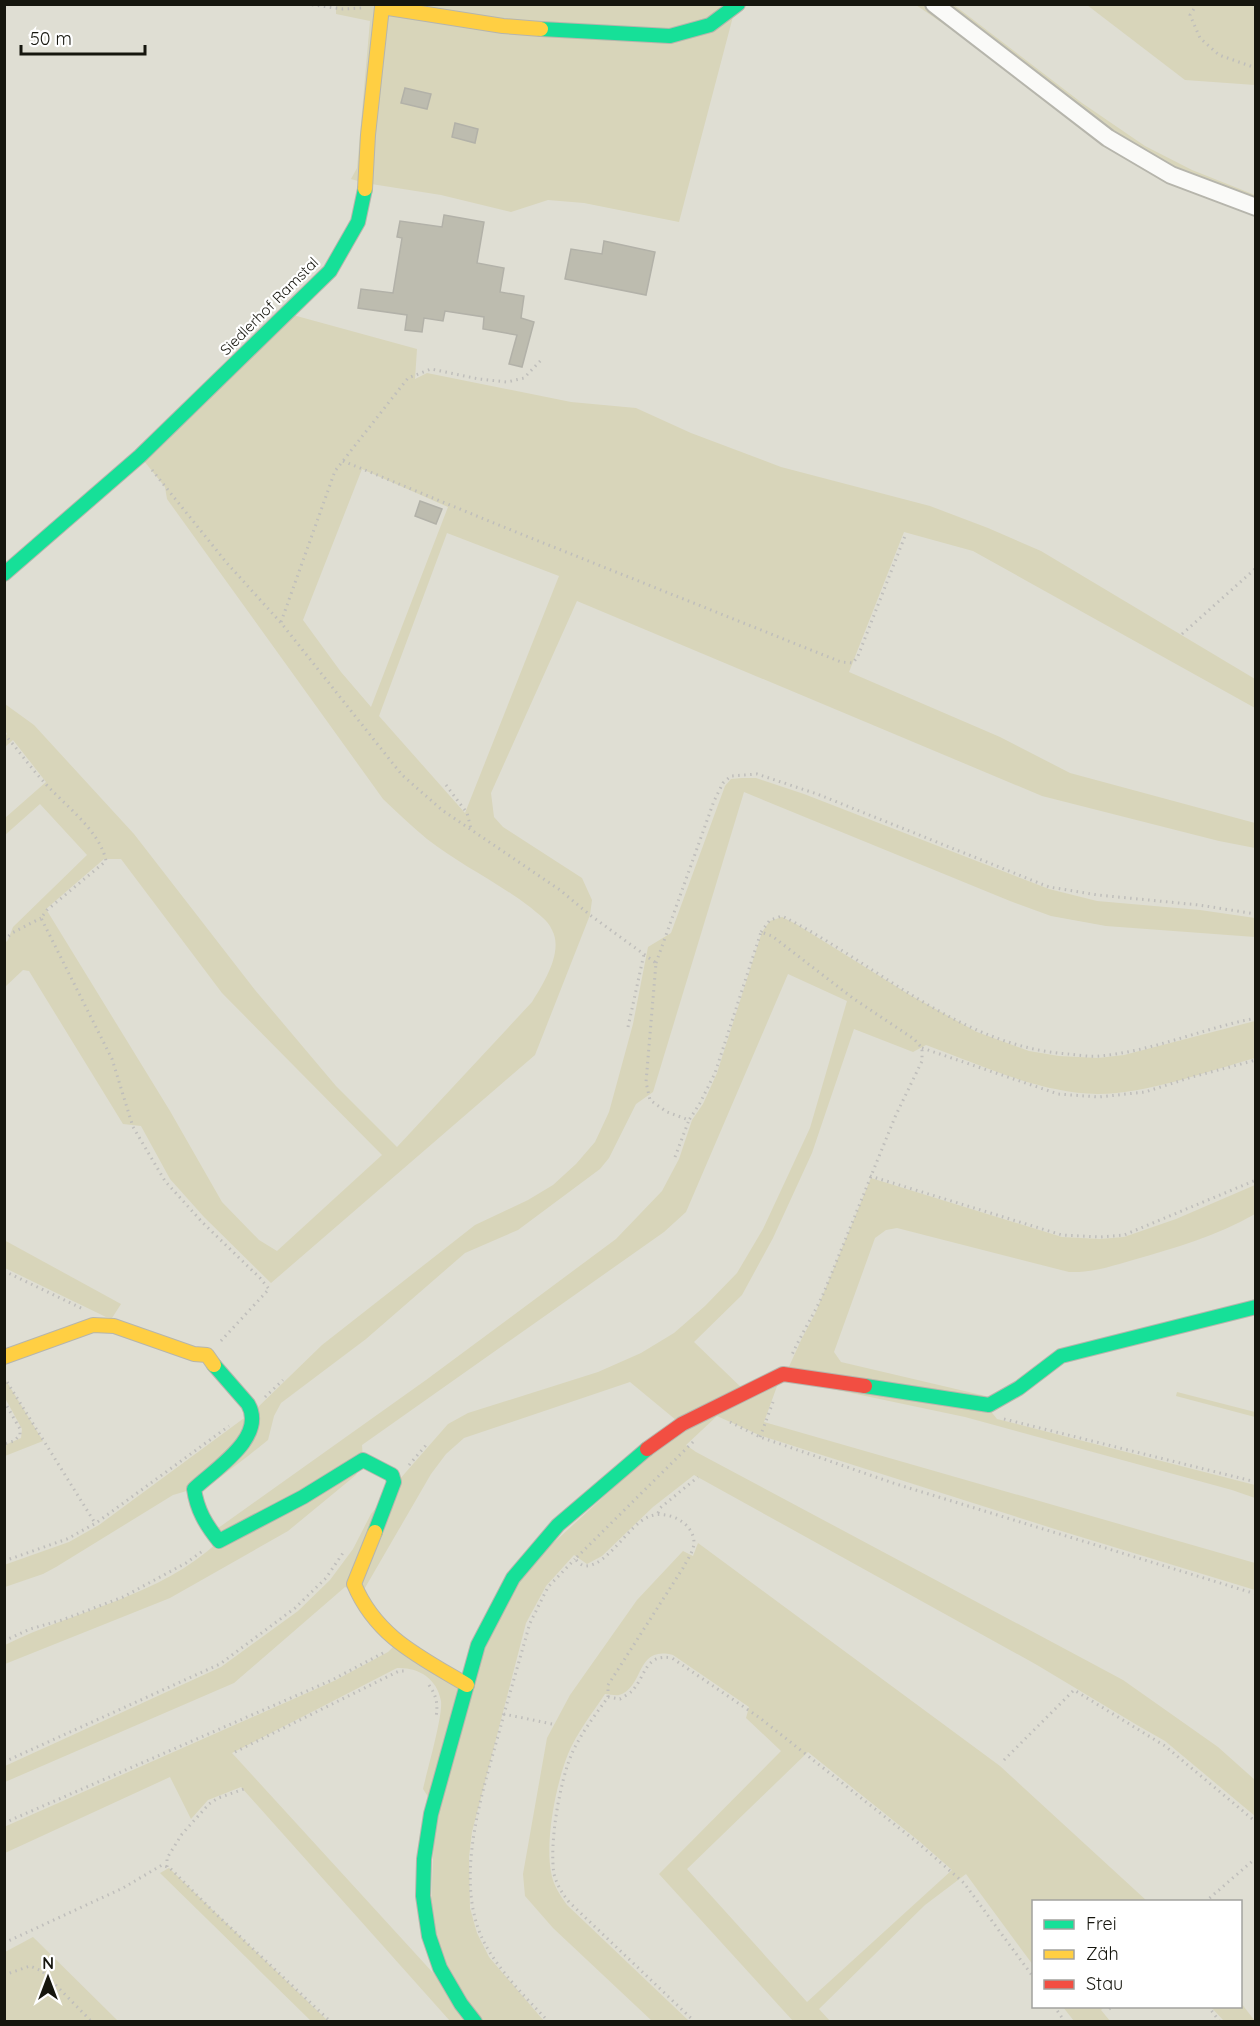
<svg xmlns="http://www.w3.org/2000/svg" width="1260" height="2026" font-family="Quicksand,sans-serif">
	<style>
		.green { fill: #d8d5ba; fill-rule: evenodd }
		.building { fill: #bdbcaf; stroke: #b2b1a8; stroke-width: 1.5 }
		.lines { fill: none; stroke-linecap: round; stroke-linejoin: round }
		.street-casing { stroke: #b6b5ac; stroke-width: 20 }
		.fast-casing { stroke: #b6b5ac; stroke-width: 16 }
		.slow-casing { stroke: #b6b5ac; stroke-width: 16 }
		.jam-casing { stroke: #b6b5ac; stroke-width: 16 }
		.path { stroke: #bfbebb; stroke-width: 3; stroke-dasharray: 1.5 4.5; stroke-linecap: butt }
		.street { stroke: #fafaf8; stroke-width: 16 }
		.fast { stroke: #16e098; stroke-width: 14 }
		.slow { stroke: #ffcf43; stroke-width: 14 }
		.jam { stroke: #f24e42; stroke-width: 14 }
		.labels { text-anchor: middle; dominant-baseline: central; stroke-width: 4.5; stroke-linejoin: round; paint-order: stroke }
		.street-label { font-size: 15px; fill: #16160e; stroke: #fff }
	</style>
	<rect width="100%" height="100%" fill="#dfded3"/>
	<g class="green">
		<polygon points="336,5 736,5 679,222 584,203 548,200 511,212 441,195 365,183 351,179 357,168 370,21 336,14"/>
		<polygon points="916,5 954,5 1082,103 1145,146 1192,170 1255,195 1255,212 1221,197 1038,89"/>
		<polygon points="1087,5 1255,5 1255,85 1185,80"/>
		<path d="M293,315L417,349L415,379L427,373L571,402L636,408L691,433L781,467L930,506L988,528L1041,551L1255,679V708L973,551L904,532L849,672L1000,737L1070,773L1255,823V848L1219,841L1042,796L577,601L491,793L494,817L503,827L582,878L592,900L590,915L535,1055L271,1283L204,1217L170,1179L141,1126L123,1124L29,971L23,970L5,987V943L8,940L13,927L87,855L40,804L5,835V818L46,782L13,740L5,747L4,737L7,734L5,730V704L34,725L134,834L255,990L336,1086L397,1147L532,1002C543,984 564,952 552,930C548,920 538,914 530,907C497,882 459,864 427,839C411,826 397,812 383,799L167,499L165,487L140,456ZM362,469L448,507L371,707L341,672L303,620ZM447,533L559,576L465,813L379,716ZM104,859H121L222,993L382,1155L277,1251L259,1240L222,1202L170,1111L46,909Z"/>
		<polygon points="742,778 756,778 804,794 1049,889 1097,901 1200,910 1255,918 1255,937 1106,926 1051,916 1010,901 744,792 653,1092 636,1104 609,1158 600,1169 518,1230 465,1253 366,1339 281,1403 274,1416 268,1440 248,1456 206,1488 190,1490 173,1495 56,1567 43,1574 5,1587 4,1565 69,1542 99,1525 255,1410 322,1345 475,1225 528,1200 553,1185 576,1164 595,1142 609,1112 633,1024 648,947 671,933 725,786 731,779"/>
		<path d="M782,917L796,924L910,995L977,1032L1029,1051L1059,1056L1098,1058L1124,1055L1255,1021V1058C1209,1071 1146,1094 1098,1094C1039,1093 981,1065 926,1045L913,1052L854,1029L812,1153L773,1238L742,1295L694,1342L747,1393L787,1371L802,1338L815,1314L871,1178L1062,1237L1100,1239L1124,1237L1176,1219L1255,1185V1214C1217,1236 1175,1248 1133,1260C1112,1266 1092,1273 1069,1272L897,1228L886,1230L875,1238L834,1352L841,1362L990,1397L989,1409L997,1419L1255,1485V1498L1232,1490L965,1417L780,1378L764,1422L1255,1563V1590L1058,1530L759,1435L717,1416L686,1445L696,1452L1123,1680L1218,1747L1255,1780V1816L1165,1741L1137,1725L1037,1665L694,1475L653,1507L602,1556L587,1564L574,1555L546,1586L526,1623L472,1832L469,1857L470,1908L477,1933L489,1957L544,2021H450L241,1787L208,1800L191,1819L170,1777L5,1853L4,1827L334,1681L388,1652L397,1643L469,1687L514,1579L682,1425L630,1382L464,1438L446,1454L431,1474L362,1593L345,1587L234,1683L5,1782V1766L221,1667L298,1611L330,1580L353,1549L371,1514L399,1480L448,1424L468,1413L598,1372L641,1353L674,1333L705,1306L737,1273L763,1229L810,1128L847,1001L788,974L686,1212L664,1232L362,1445L363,1460L356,1475L288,1531L170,1598L5,1664V1645C75,1610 160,1597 219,1541L214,1531L426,1380L616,1239L662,1191L679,1159L692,1120L703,1104L717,1073L762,932L770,921ZM397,1668C418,1667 437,1678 441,1701C443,1716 427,1771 423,1789L435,1807L430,1935L435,1975L232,1753Z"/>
		<polygon points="4,1240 121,1304 112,1318 106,1317 5,1268"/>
		<polygon points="5,1379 43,1441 5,1456 5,1445 21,1438 22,1429 5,1398"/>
		<polygon points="1177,1392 1255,1412 1255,1417 1176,1396"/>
		<path d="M698,1543L1000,1766L1147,1901L1034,1902L1033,1965L966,1874L925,1905L819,2009L830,2021H793L659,1874L781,1751L746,1718L749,1707L673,1655C635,1645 645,1687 619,1695C616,1696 609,1694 605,1694C593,1712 576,1734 568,1754C556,1784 545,1840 551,1872C553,1885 560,1895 567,1905L689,2021H652L553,1928L525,1896L523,1874L547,1738L570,1695L637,1600L683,1551L693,1556ZM808,1752L919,1841L952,1870L807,2002L687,1869Z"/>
		<polygon points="169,1868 328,2021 311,2021 160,1873"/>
		<polygon points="33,1937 118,2021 5,2021 5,1952"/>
		<polygon points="1241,2003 1255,2021 1224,2021 1211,2007 1240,2006"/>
		<polygon points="1063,2007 1104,2007 1101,2010 1110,2021 1074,2021"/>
	</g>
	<g class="building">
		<polygon points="405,88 431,94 427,109 401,103"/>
		<polygon points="455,123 478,129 475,143 452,137"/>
		<polygon points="444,215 484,222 477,263 504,268 500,292 524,296 521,318 534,322 522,367 509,364 517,335 483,329 484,317 445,311 443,321 424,318 422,332 405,330 407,315 358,308 361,289 393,293 402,238 397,237 400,221 442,227"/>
		<polygon points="604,241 655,252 646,295 565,279 571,249 602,254"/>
		<polygon points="420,501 442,509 436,524 415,516"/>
	</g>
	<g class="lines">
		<g class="street-casing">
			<polyline id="street" points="934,4 1108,138 1171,175 1256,207"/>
		</g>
		<g class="fast-casing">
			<g id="fast">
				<polyline points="541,29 670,36 710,25 738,4"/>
				<polyline points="4,574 140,456 330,271 358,222 365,189"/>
				<path d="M214,1365L248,1404C267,1437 215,1469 194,1489C197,1510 206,1525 219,1541L303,1497L363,1460L392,1475L394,1482L375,1532"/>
				<polyline points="865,1386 989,1405 1019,1388 1061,1356 1256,1307"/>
				<polyline points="475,2022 461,2004 440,1968 429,1936 423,1896 424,1859 431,1814 478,1645 513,1578 558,1525 647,1449"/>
			</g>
		</g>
		<g class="slow-casing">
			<g id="slow">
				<polyline points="365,189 368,135 382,7 503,26 541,29"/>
				<polyline points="4,1357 93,1325 114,1326 194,1354 207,1355 214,1365"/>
				<path d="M375,1532L354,1584C376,1637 420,1657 467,1685"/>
			</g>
		</g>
		<g class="jam-casing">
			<polyline id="jam" points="647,1449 682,1424 783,1374 865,1386"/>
		</g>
		<g class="path">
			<polyline points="306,4 343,9 362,8"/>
			<polyline points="1197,4 1190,15 1200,38 1219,55 1256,68"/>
			<polyline points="343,461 506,528 841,662 853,663 858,656 905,536"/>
			<path d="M152,470L226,562L282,624L402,775L442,810L560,890L590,915L656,963L646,1082L650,1100L667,1112L689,1120L700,1103L715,1073L761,932L772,936L854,999L914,1039L922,1048V1061L895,1117L824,1292C814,1315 801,1334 791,1357"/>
			<polyline points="281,622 335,471 408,378 431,369 479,379 507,382 524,378 543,358"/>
			<polyline points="1182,634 1256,568"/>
			<path d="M4,734C18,749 29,766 43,781C63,804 100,830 106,861L47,910L41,918L112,1059L133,1127L165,1181L202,1222L260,1278L269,1289L219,1343"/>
			<polyline points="446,785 467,813 471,829"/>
			<path d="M761,932L770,920L782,916C876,963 959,1046 1068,1054C1078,1055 1090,1057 1100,1056C1153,1051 1204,1028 1256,1018"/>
			<polyline points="4,940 12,933 41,918"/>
			<polyline points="656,963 714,801 723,783 731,776 757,774 817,794 1049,887 1098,895 1199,905 1256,914"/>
			<polyline points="628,1027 644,954"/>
			<polyline points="922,1048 1058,1094 1099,1097 1145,1092 1192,1077 1256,1060"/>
			<polyline points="675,1157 689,1120"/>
			<polyline points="870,1176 1062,1235 1100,1237 1124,1235 1256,1180"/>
			<polyline points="4,1271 83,1309"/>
			<polyline points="4,1377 95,1523"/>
			<polyline points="265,1397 283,1380"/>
			<polyline points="4,1401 20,1429 20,1435 14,1441 4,1444"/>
			<polyline points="1004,1419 1256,1482"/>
			<polyline points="730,1422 760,1437 896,1484 1256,1594"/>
			<polyline points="760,1437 773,1402"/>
			<polyline points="409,1465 427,1444"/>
			<polyline points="658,1513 660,1508 698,1477"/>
			<polyline points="4,1561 67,1539 96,1523 229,1426"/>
			<polyline points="4,1641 30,1629 62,1620 123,1597 186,1563 204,1550"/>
			<path d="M429,1685C437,1697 438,1704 436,1718"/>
			<path d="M608,1697V1685L683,1568C687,1560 694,1551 694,1542C693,1521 665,1509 648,1517C629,1525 608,1565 586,1566C582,1566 578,1562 575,1559L695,1440"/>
			<path d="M504,1714C486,1784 447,1884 489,1951C505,1977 528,2000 549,2022"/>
			<polyline points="552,1724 504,1714 530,1623 548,1587 575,1559"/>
			<polyline points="235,1752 399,1671 406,1671"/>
			<polyline points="1004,1760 1074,1690 1165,1746 1256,1822"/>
			<polyline points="4,1762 220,1664 295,1608 326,1578 345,1550"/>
			<polyline points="4,1823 332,1680 383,1653"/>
			<polyline points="167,1867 167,1858 182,1834 209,1804 218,1798 244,1789"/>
			<polyline points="1205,1902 1256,1858"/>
			<polyline points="4,1943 123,1888 162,1865 170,1868 215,1913 331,2022"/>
			<polyline points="4,1975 30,1966 42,1971 92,2022"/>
			<polyline points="1054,2006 1065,2022"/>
			<polyline points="1208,2006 1220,2022"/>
			<polyline points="1109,2009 1113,2006"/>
			<path d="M695,2022L569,1902C562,1893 557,1885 554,1874C549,1843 560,1779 573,1751C582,1732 596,1714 608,1697L620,1699C623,1697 629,1694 632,1691C646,1676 645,1653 672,1658L760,1718L918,1843L964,1883L1034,1978"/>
		</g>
		<use href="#street" class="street"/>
		<use href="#fast" class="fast"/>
		<use href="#slow" class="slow"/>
		<use href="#jam" class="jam"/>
	</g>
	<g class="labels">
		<g class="street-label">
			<text transform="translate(269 306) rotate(-45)">Siedlerhof Ramstal</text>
		</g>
	</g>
	<rect width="1260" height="2026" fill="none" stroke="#16160e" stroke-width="12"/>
	<rect x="1032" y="1900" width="210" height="108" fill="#ffffff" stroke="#a2a29f" stroke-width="1.5"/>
	<rect x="1044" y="1920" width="30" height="9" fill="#16e098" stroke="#a2a29f" stroke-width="1.5"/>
	<text x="1086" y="1930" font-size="18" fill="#16160e">Frei</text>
	<rect x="1044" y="1950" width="30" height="9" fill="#ffcf43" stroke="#a2a29f" stroke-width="1.5"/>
	<text x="1086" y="1960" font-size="18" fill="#16160e">Zäh</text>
	<rect x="1044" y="1980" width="30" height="9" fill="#f24e42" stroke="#a2a29f" stroke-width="1.5"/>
	<text x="1086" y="1990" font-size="18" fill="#16160e">Stau</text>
	<g transform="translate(48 1978)" stroke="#ffffff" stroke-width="4.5" paint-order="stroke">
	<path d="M0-4.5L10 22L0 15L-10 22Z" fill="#16160e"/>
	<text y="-9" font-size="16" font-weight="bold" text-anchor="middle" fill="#16160e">N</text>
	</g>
	<path d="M21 45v9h124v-9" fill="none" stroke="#16160e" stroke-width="3"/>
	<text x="30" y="45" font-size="18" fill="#16160e" stroke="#ffffff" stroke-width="4.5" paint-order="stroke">50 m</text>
</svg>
